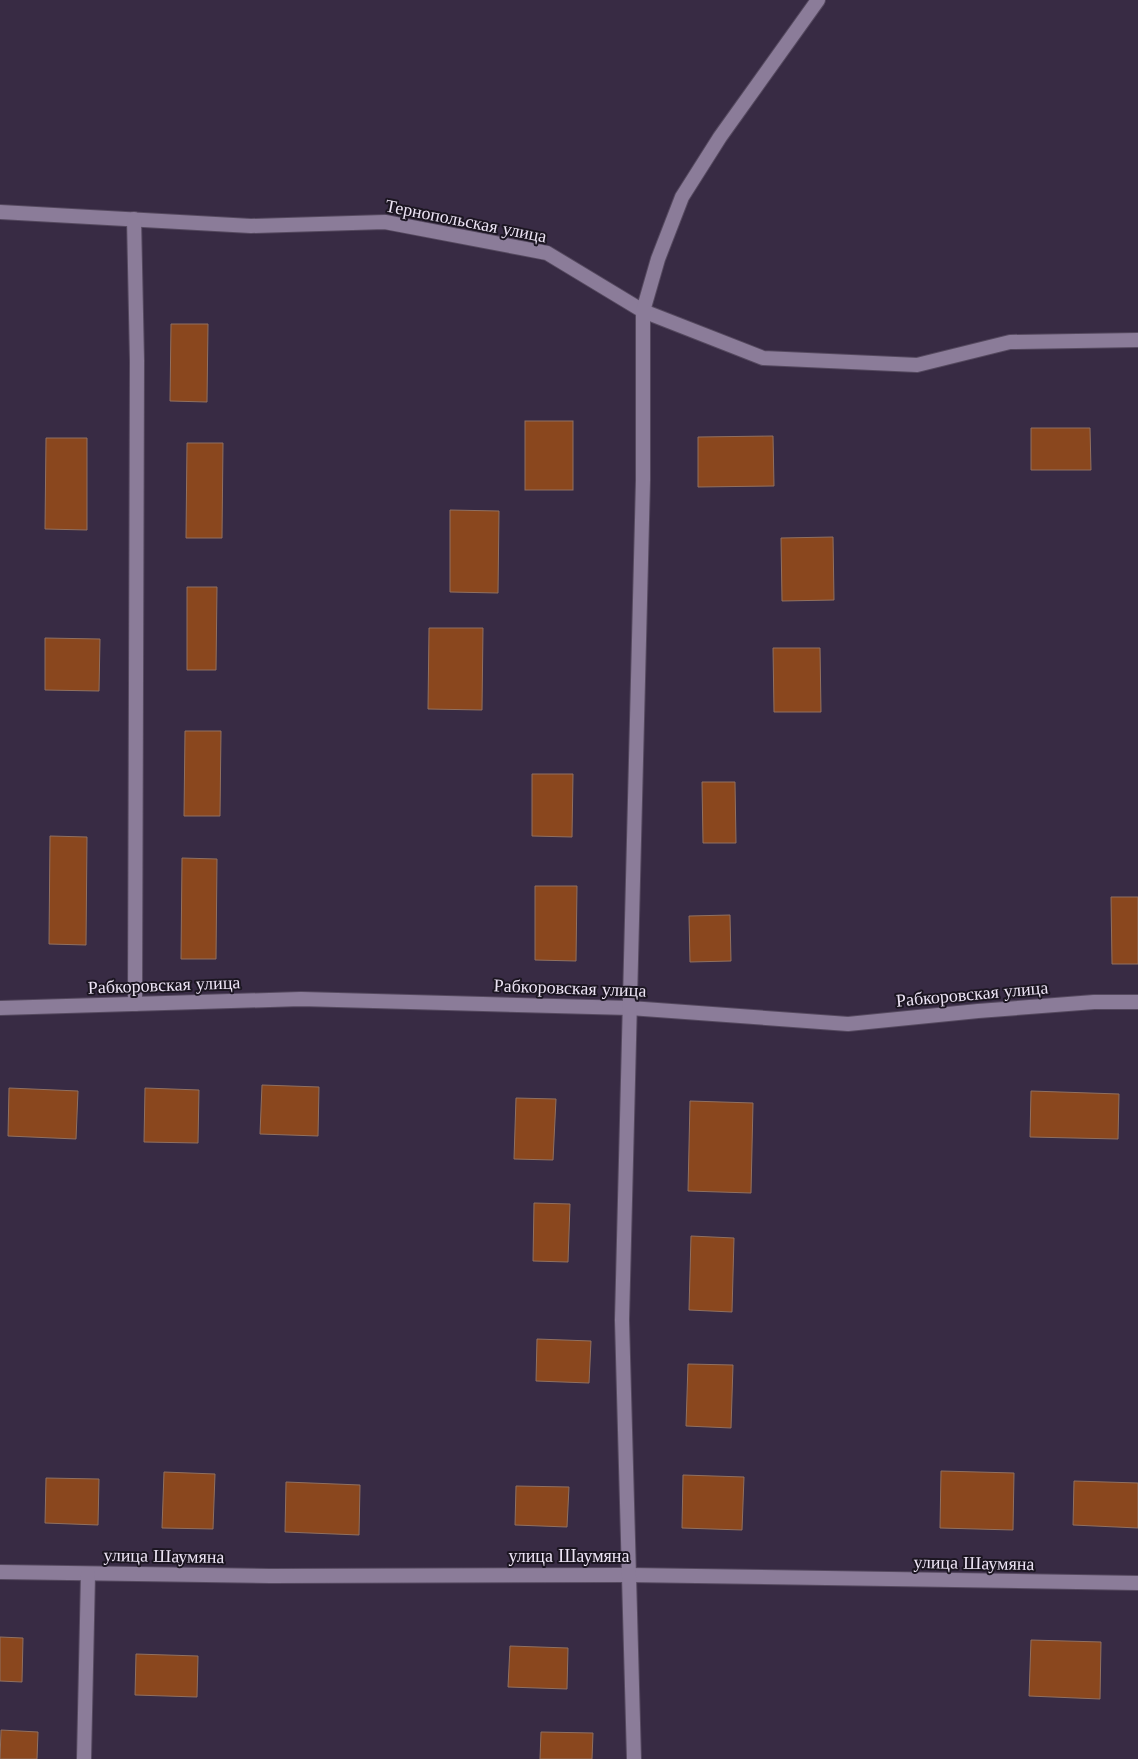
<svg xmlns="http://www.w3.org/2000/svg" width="1138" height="1759" font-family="'Libre Baskerville',serif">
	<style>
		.building { fill: #8a471e; stroke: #907060 }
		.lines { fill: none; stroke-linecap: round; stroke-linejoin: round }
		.minor-casing { stroke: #55495f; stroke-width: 16 }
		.minor { stroke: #8b7c99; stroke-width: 14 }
		.labels { text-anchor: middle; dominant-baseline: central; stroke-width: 4; stroke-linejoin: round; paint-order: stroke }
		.street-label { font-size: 18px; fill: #ede4f5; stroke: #1c1622 }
	</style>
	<rect width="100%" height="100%" fill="#382b44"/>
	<g class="building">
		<polygon points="171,324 208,324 207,402 170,401"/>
		<rect x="525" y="421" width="48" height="69"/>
		<polygon points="1031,428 1090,428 1091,470 1031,470"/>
		<polygon points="773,436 774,486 698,487 698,437"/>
		<polygon points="46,438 87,438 87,530 45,529"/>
		<polygon points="187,443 223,443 222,538 186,538"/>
		<polygon points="450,510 499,511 498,593 450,592"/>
		<polygon points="833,537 834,600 782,601 781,538"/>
		<polygon points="187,587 217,587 216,670 187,670"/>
		<polygon points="429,628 483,628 482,710 428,709"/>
		<polygon points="45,638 100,639 99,691 45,690"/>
		<polygon points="773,648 820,648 821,712 774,712"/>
		<polygon points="185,731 221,731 220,816 184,816"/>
		<polygon points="532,774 573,774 572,837 532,836"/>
		<polygon points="702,782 735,782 736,843 703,843"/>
		<polygon points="50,836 87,837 86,945 49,944"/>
		<polygon points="182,858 217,859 216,959 181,959"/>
		<polygon points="535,886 577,886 576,961 535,960"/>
		<polygon points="1111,897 1138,897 1138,964 1112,964"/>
		<polygon points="730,915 731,961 690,962 689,916"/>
		<polygon points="262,1085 319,1087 318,1136 260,1134"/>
		<polygon points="9,1088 78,1091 76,1139 8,1136"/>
		<polygon points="145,1088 199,1090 198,1143 144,1142"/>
		<polygon points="1031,1091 1119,1094 1118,1139 1030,1137"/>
		<polygon points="516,1098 556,1099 553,1160 514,1159"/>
		<polygon points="690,1101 753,1103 751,1193 688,1191"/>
		<polygon points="534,1203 570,1204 568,1262 533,1261"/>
		<polygon points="691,1236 734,1238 732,1312 689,1310"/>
		<polygon points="537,1339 591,1341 589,1383 536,1381"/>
		<polygon points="688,1364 733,1365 731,1428 686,1426"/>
		<polygon points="941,1471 1014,1473 1013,1530 940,1528"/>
		<polygon points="164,1472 215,1474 213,1529 162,1528"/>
		<polygon points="683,1475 744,1477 742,1530 682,1528"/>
		<polygon points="46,1478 99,1479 98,1525 45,1523"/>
		<polygon points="1074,1481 1138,1483 1138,1528 1073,1525"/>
		<polygon points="286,1482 360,1485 359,1535 285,1532"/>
		<polygon points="516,1486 569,1487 567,1527 515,1525"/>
		<polygon points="0,1637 23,1638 22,1682 0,1681"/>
		<polygon points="1031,1640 1101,1642 1100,1699 1029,1696"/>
		<polygon points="510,1646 568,1648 567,1689 508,1687"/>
		<polygon points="136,1654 198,1656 197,1697 135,1695"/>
		<polygon points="1,1730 38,1732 37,1759 0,1759"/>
		<polygon points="541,1732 593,1733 592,1759 540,1759"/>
	</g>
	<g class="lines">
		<g class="minor-casing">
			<g id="minor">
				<polyline points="0,212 251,226 385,222 547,253 643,311 763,358 917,365 1010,342 1138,340"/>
				<polyline points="134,219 137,361 135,1004"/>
				<polyline points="0,1008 301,999 630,1008 848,1024 978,1011 1094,1002 1138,1002"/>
				<polyline points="0,1572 270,1576 629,1575 1138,1583"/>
				<polyline points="84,1759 88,1574"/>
				<polyline points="634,1759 622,1320 643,480 643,311 658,259 682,197 720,137 818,0"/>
			</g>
		</g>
		<use href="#minor" class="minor"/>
	</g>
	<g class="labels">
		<g class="street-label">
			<text transform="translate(466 221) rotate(11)">Тернопольская улица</text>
			<text transform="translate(164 985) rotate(-2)">Рабкоровская улица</text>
			<text transform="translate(570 988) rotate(2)">Рабкоровская улица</text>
			<text transform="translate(972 994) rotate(-5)">Рабкоровская улица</text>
			<text transform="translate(164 1556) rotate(1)">улица Шаумяна</text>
			<text x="569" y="1556">улица Шаумяна</text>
			<text transform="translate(974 1563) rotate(1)">улица Шаумяна</text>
		</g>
	</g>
</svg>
